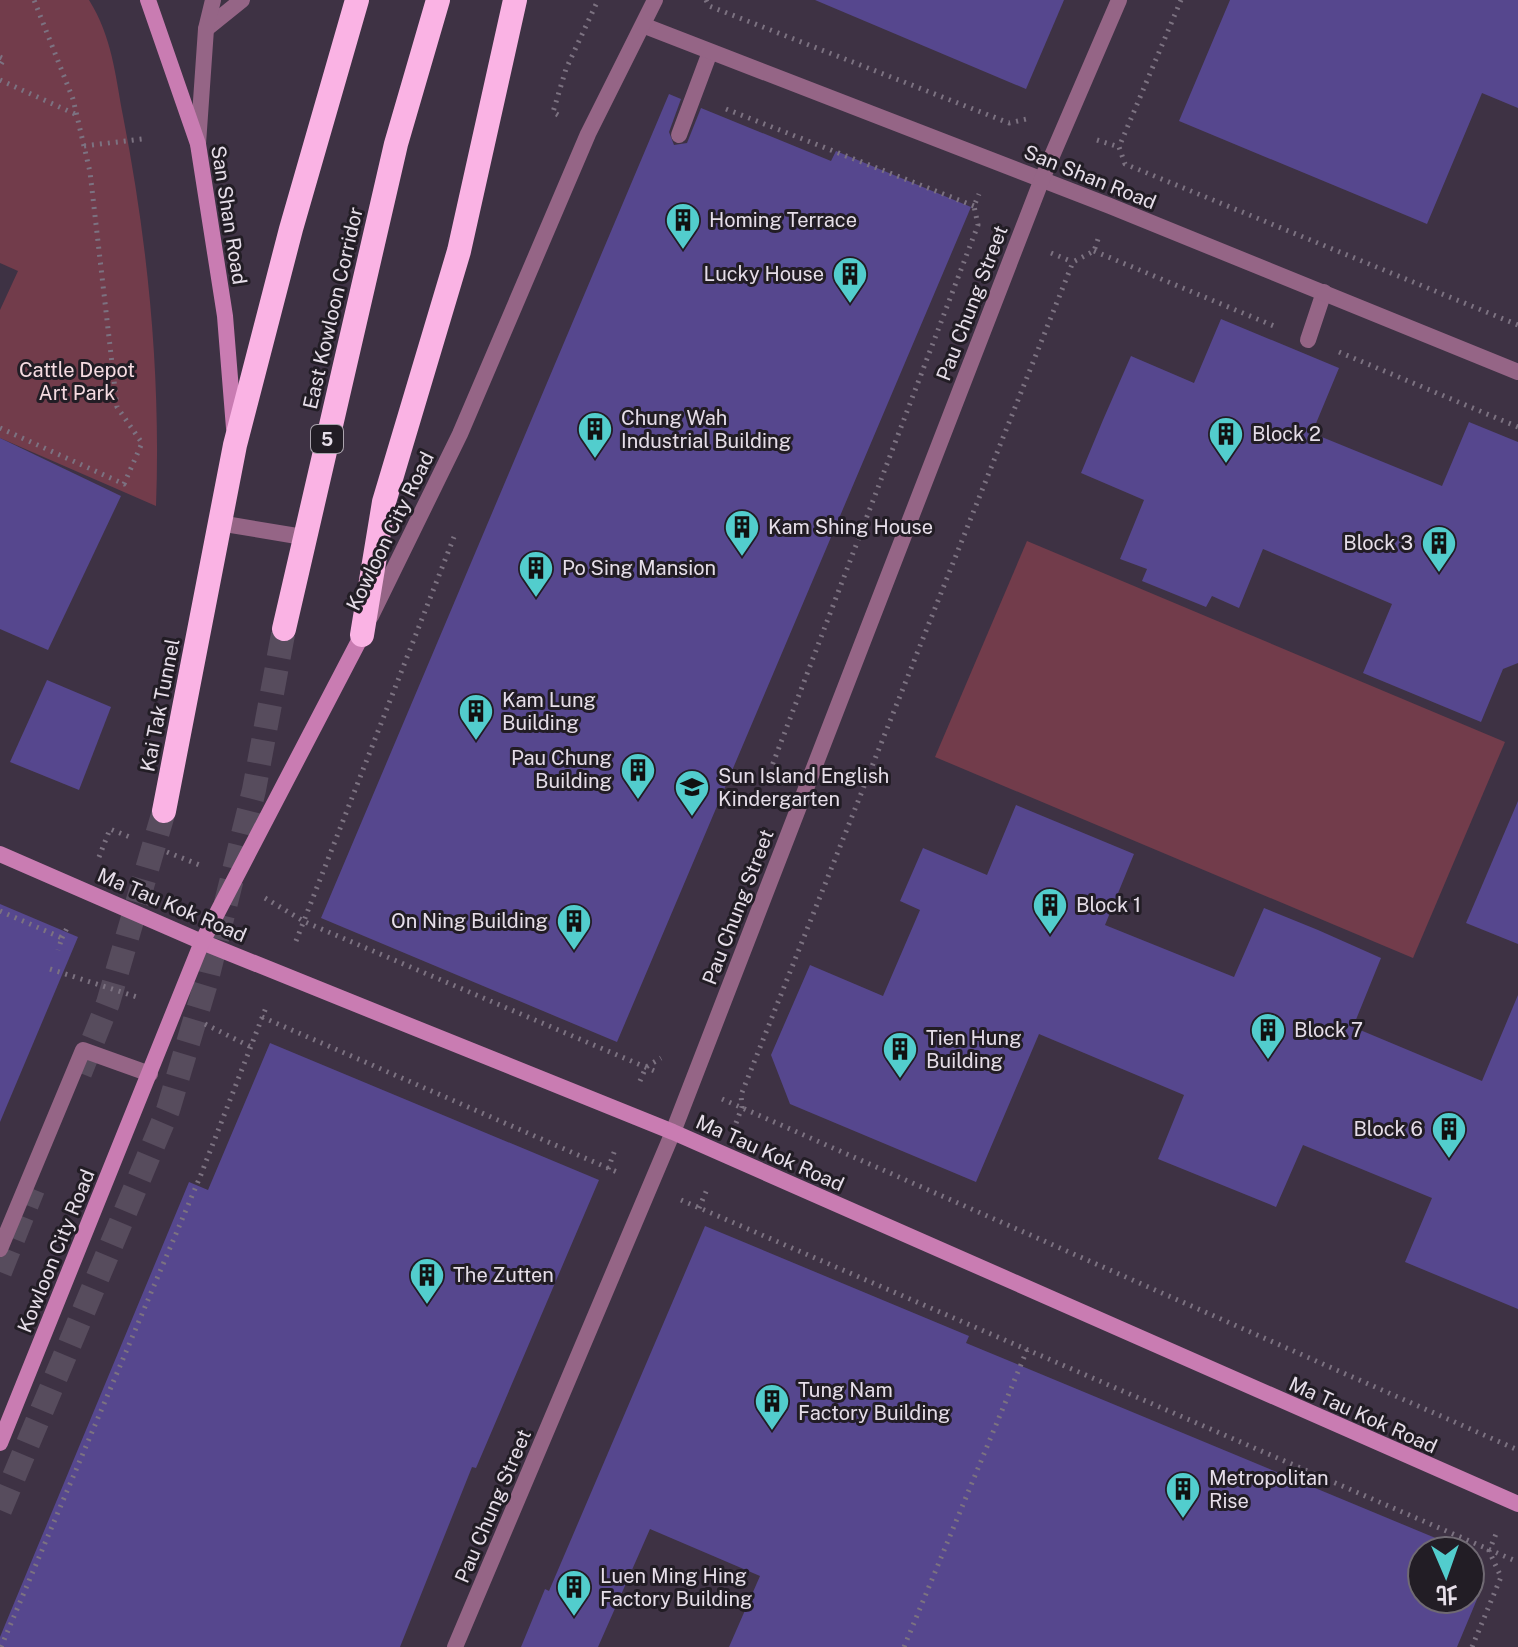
<svg xmlns="http://www.w3.org/2000/svg" width="1518" height="1647" font-family="'Public Sans','Noto Sans TC',sans-serif">
	<style>
		.green { fill: #723c4b }
		.building { fill: #56478e }
		.lines { fill: none; stroke-linecap: round; stroke-linejoin: round }
		.highway-tunnel { stroke: #574c5d; stroke-width: 24; stroke-dasharray: 24 12; stroke-linecap: butt }
		.path { stroke: #7c7281; stroke-width: 5; stroke-dasharray: 2 6; stroke-linecap: butt }
		.lane { stroke: #956586; stroke-width: 16 }
		.street { stroke: #956586; stroke-width: 16 }
		.secondary { stroke: #c97cb2; stroke-width: 16 }
		.highway { stroke: #fab3e4; stroke-width: 24 }
		.labels { text-anchor: middle; dominant-baseline: central; stroke-width: 6; stroke-linejoin: round; paint-order: stroke }
		.shield { fill: #221d25; stroke: #aba4ae; stroke-width: 2 }
		.shield-label { font-size: 18px; font-weight: bold; fill: #e6dee9 }
		.street-label { font-size: 20px; fill: #e6dee9; stroke: #221d25 }
		.poi-label { font-size: 20px; fill: #e6dee9; stroke: #221d25; text-anchor: start }
		.park-label { font-size: 20px; fill: #f5dbe1; stroke: #221d25 }
	</style>
	<rect width="100%" height="100%" fill="#3e3244"/>
	<g class="green">
		<path d="M0,0H89C112,37 115,73 123,116C148,244 161,375 156,506L0,438V310L18,271L0,263Z"/>
		<polygon points="1027,541 1505,742 1413,958 935,757"/>
	</g>
	<g class="building">
		<polygon points="815,0 1064,0 1026,89"/>
		<polygon points="1230,0 1518,0 1518,108 1482,93 1427,224 1179,121"/>
		<polygon points="669,94 681,99 669,132 674,145 687,143 701,108 831,161 836,151 971,207 617,1042 321,918"/>
		<polygon points="1221,319 1339,368 1312,433 1442,486 1469,422 1518,442 1518,663 1503,669 1481,722 1363,673 1392,604 1263,549 1239,608 1212,596 1206,607 1142,581 1147,569 1120,559 1144,500 1081,473 1103,420 1131,356 1194,383"/>
		<polygon points="0,438 121,496 48,650 0,629"/>
		<polygon points="47,680 111,707 79,790 10,762"/>
		<polygon points="1518,801 1518,944 1466,923"/>
		<polygon points="1016,805 1134,854 1105,925 1234,977 1264,908 1318,930 1381,958 1353,1027 1482,1081 1518,995 1518,1309 1405,1262 1432,1198 1303,1145 1276,1207 1158,1159 1184,1095 1039,1034 976,1182 790,1104 771,1055 810,965 883,996 920,910 900,901 923,848 987,875"/>
		<polygon points="0,904 78,937 0,1122"/>
		<polygon points="270,1043 599,1180 476,1468 472,1467 400,1647 0,1647 0,1637 189,1182 208,1190"/>
		<polygon points="705,1226 969,1336 966,1343 1462,1549 1422,1551 1422,1599 1470,1599 1470,1568 1480,1592 1457,1647 729,1647 760,1576 650,1529 598,1647 521,1647 545,1589 549,1591"/>
	</g>
	<g class="lines">
		<g class="highway-tunnel">
			<polyline points="80,1073 108,1003 164,811"/>
			<polyline points="0,1272 33,1189"/>
			<polyline points="0,1510 168,1110 206,983 254,790 284,629"/>
		</g>
		<g class="path">
			<polyline points="706,0 709,6 1009,123 1031,118"/>
			<polyline points="1181,0 1119,147 1125,164 1518,325"/>
			<polyline points="0,57 4,59 0,66"/>
			<polyline points="0,80 75,114"/>
			<polyline points="726,109 974,206"/>
			<polyline points="558,115 553,112 566,69 598,0"/>
			<polyline points="1097,140 1119,147"/>
			<polyline points="84,146 142,139"/>
			<polyline points="1094,251 1274,326"/>
			<polyline points="1051,253 1073,262"/>
			<polyline points="1339,352 1518,427"/>
			<polyline points="0,428 124,484 142,443 117,407 90,172 73,99 34,0"/>
			<polyline points="767,779 978,225 974,206 979,194"/>
			<polyline points="167,852 202,866"/>
			<polyline points="99,857 110,829 132,838"/>
			<polyline points="265,898 305,922 657,1072"/>
			<polyline points="0,911 62,938 58,950"/>
			<polyline points="62,938 69,924"/>
			<polyline points="296,941 454,537"/>
			<polyline points="50,969 140,998"/>
			<polyline points="262,1017 617,1172"/>
			<polyline points="205,1024 251,1047"/>
			<polyline points="640,1081 646,1067 661,1058"/>
			<polyline points="722,1099 1518,1450"/>
			<polyline points="736,1123 742,1107 741,1095 1073,262 1094,251 1098,239"/>
			<polyline points="608,1169 616,1147"/>
			<polyline points="681,1200 1518,1562"/>
			<polyline points="699,1208 708,1187"/>
			<polyline points="1,1647 200,1177 267,1005"/>
			<polyline points="904,1647 1027,1350"/>
			<polyline points="1472,1647 1501,1577 1489,1551 1496,1534"/>
		</g>
		<g class="lane">
			<polyline points="206,29 242,0"/>
			<polyline points="679,135 710,52"/>
			<polyline points="198,144 206,29 213,0"/>
			<polyline points="1308,340 1324,292"/>
			<polyline points="219,523 303,537"/>
		</g>
		<g class="street">
			<polyline points="645,26 1110,206 1518,372"/>
			<polyline points="371,616 460,434 588,134 655,0"/>
			<polyline points="0,1249 83,1050 150,1074"/>
			<polyline points="455,1647 673,1132 1042,179 1119,0"/>
		</g>
		<g class="secondary">
			<polyline points="148,0 198,144 225,316 234,428"/>
			<polyline points="0,854 202,942 673,1132 1518,1504"/>
			<polyline points="0,1443 202,942 362,635"/>
		</g>
		<g class="highway">
			<polyline points="284,629 396,144 438,0"/>
			<polyline points="362,635 384,502 459,251 515,0"/>
			<polyline points="164,811 235,445 291,229 357,0"/>
		</g>
	</g>
	<defs>
		<g id="building-pin" transform="scale(1.8)"><path d="M0 17L-7.5 6A9.5 9.5 0 1 1 7.5 6Z" fill="#52cdcd" stroke="#221d25"/><path d="M-4-6H4V6H1V3H-1V6H-4ZM-2.5-4.3h1.7v1.8h-1.7ZM.8-4.3h1.7v1.8H.8ZM-2.5-1h1.7V.8h-1.7ZM.8-1h1.7V.8H.8Z" fill="#111"/></g>
		<g id="school-pin" transform="scale(1.8)"><path d="M0 17L-7.5 6A9.5 9.5 0 1 1 7.5 6Z" fill="#52cdcd" stroke="#221d25"/><path d="M0-5L7-2L0 1L-7-2ZM-4 1L0 2.5L4 1V4Q0 6-4 4Z" fill="#111"/></g>
	</defs>
	<g fill-rule="evenodd">
		<use href="#building-pin" x="683" y="220"/>
		<use href="#building-pin" x="850" y="274"/>
		<use href="#building-pin" x="595" y="429"/>
		<use href="#building-pin" x="1226" y="434"/>
		<use href="#building-pin" x="742" y="527"/>
		<use href="#building-pin" x="1439" y="543"/>
		<use href="#building-pin" x="536" y="568"/>
		<use href="#building-pin" x="476" y="711"/>
		<use href="#building-pin" x="638" y="770"/>
		<use href="#school-pin" x="692" y="787"/>
		<use href="#building-pin" x="1050" y="905"/>
		<use href="#building-pin" x="574" y="921"/>
		<use href="#building-pin" x="1268" y="1030"/>
		<use href="#building-pin" x="900" y="1049"/>
		<use href="#building-pin" x="1449" y="1129"/>
		<use href="#building-pin" x="427" y="1275"/>
		<use href="#building-pin" x="772" y="1401"/>
		<use href="#building-pin" x="1183" y="1489"/>
		<use href="#building-pin" x="574" y="1587"/>
	</g>
	<g class="labels">
		<rect class="shield" x="311" y="425" width="32" height="28" rx="6"/>
		<g class="shield-label">
			<text x="327" y="439">5</text>
		</g>
		<g class="street-label">
			<text transform="translate(1090 177) rotate(22)">San Shan Road</text>
			<text transform="translate(229 215) rotate(81)">San Shan Road</text>
			<text transform="translate(972 303) rotate(-69)">Pau Chung Street</text>
			<text transform="translate(333 308) rotate(-77)">East Kowloon Corridor</text>
			<text transform="translate(390 531) rotate(-64)">Kowloon City Road</text>
			<text transform="translate(160 705) rotate(-79)">Kai Tak Tunnel</text>
			<text transform="translate(172 905) rotate(23)">Ma Tau Kok Road</text>
			<text transform="translate(738 907) rotate(-69)">Pau Chung Street</text>
			<text transform="translate(770 1153) rotate(24)">Ma Tau Kok Road</text>
			<text transform="translate(56 1251) rotate(-68)">Kowloon City Road</text>
			<text transform="translate(1363 1415) rotate(24)">Ma Tau Kok Road</text>
			<text transform="translate(493 1506) rotate(-67)">Pau Chung Street</text>
		</g>
		<g class="poi-label">
			<text x="709" y="220">Homing Terrace</text>
			<text x="824" y="274" text-anchor="end">Lucky House</text>
			<text x="621" y="418">Chung Wah<tspan x="621" dy="23">Industrial Building</tspan></text>
			<text x="1252" y="434">Block 2</text>
			<text x="768" y="527">Kam Shing House</text>
			<text x="1413" y="543" text-anchor="end">Block 3</text>
			<text x="562" y="568">Po Sing Mansion</text>
			<text x="502" y="700">Kam Lung<tspan x="502" dy="23">Building</tspan></text>
			<text x="612" y="758" text-anchor="end">Pau Chung<tspan x="612" dy="23">Building</tspan></text>
			<text x="718" y="776">Sun Island English<tspan x="718" dy="23">Kindergarten</tspan></text>
			<text x="1076" y="905">Block 1</text>
			<text x="548" y="921" text-anchor="end">On Ning Building</text>
			<text x="1294" y="1030">Block 7</text>
			<text x="926" y="1038">Tien Hung<tspan x="926" dy="23">Building</tspan></text>
			<text x="1423" y="1129" text-anchor="end">Block 6</text>
			<text x="453" y="1275">The Zutten</text>
			<text x="798" y="1390">Tung Nam<tspan x="798" dy="23">Factory Building</tspan></text>
			<text x="1209" y="1478">Metropolitan<tspan x="1209" dy="23">Rise</tspan></text>
			<text x="600" y="1576">Luen Ming Hing<tspan x="600" dy="23">Factory Building</tspan></text>
		</g>
		<g class="park-label">
			<text x="77" y="370">Cattle Depot<tspan x="77" dy="23">Art Park</tspan></text>
		</g>
	</g>
	<g transform="translate(1446 1575) rotate(178)"><circle r="38" fill="#221d25" stroke="#706a73" stroke-width="2"/>
	<path d="M0-6L14 30L0 20L-14 30Z" fill="#52cdcd"/>
	<text y="-12" font-size="22" font-weight="bold" text-anchor="middle" fill="#e6dee9">北</text>
	</g>
</svg>
